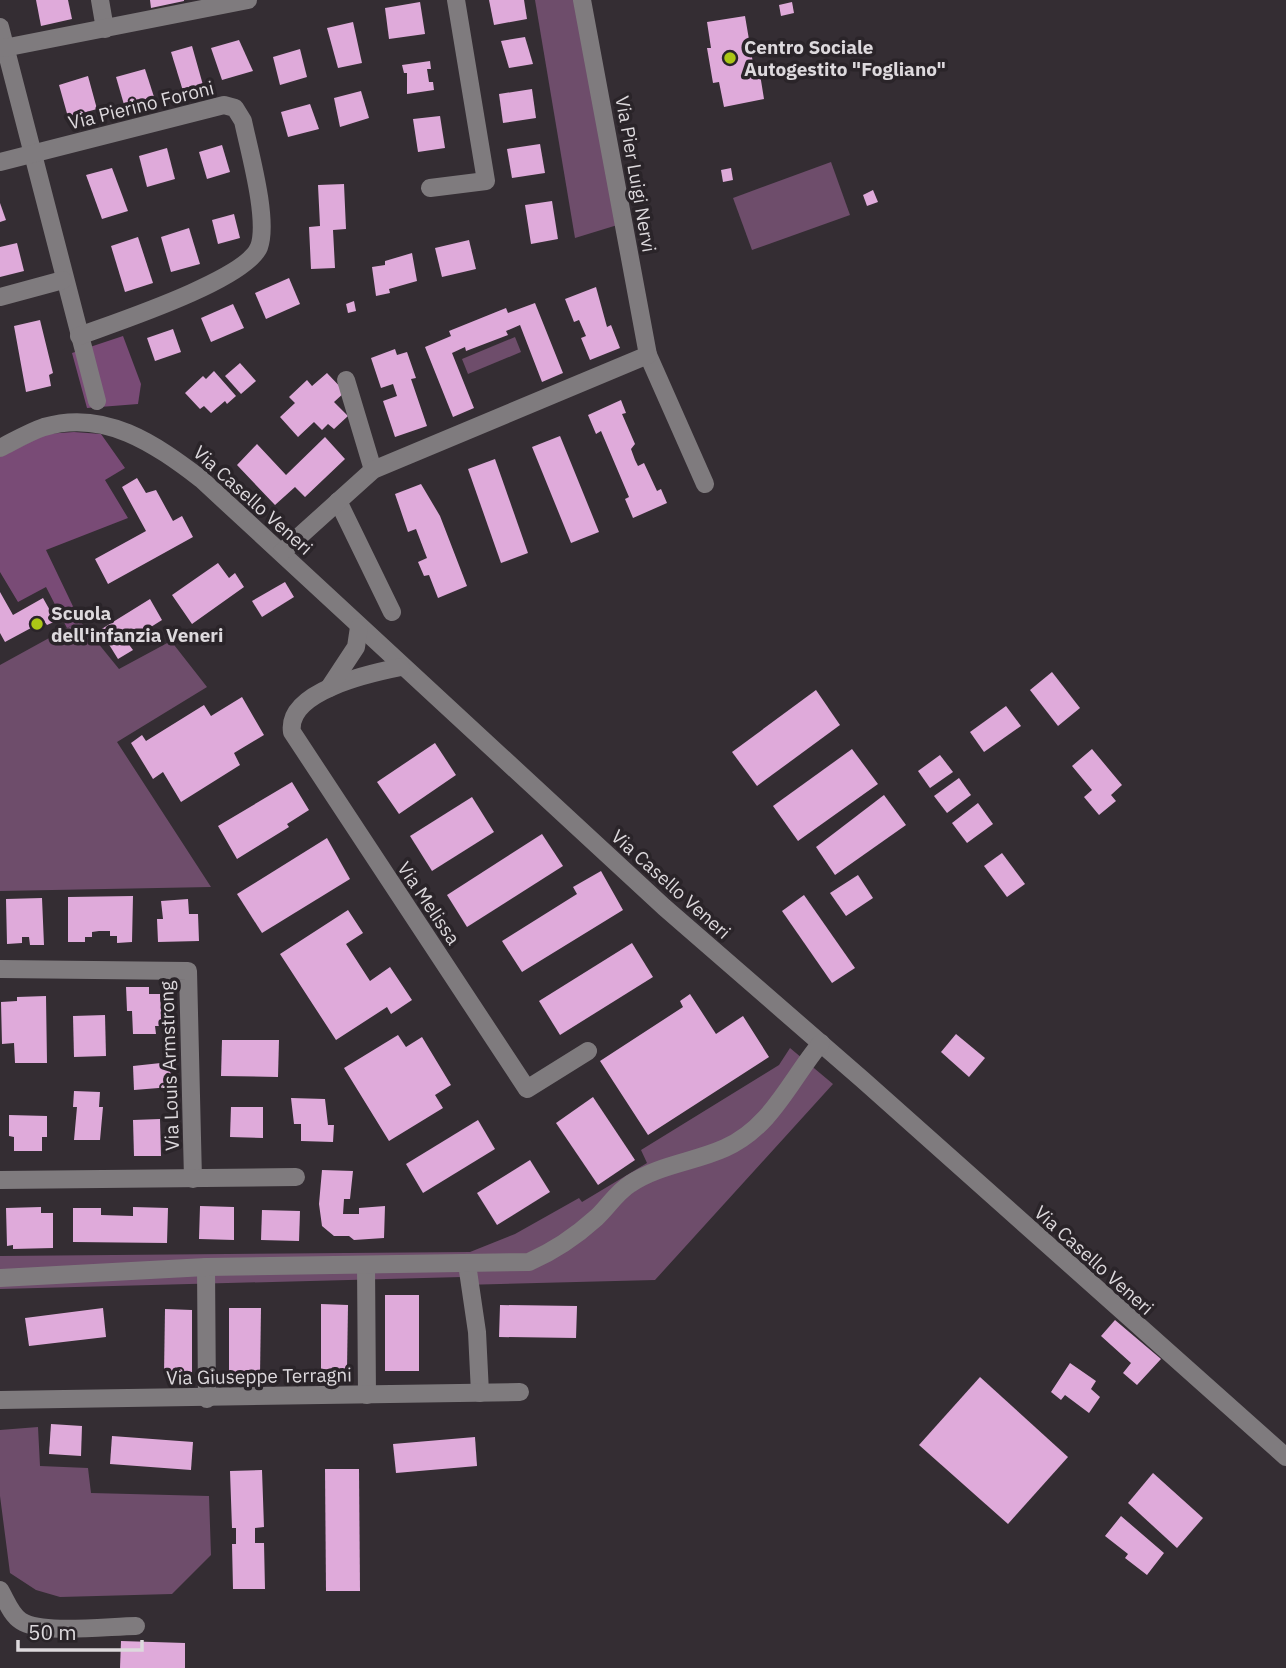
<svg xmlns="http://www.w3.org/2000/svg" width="1286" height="1668" font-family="'IBM Plex Sans',sans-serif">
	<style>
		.green { fill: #6e4d6b }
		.forest { fill: #794b76 }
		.building { fill: #dfaada }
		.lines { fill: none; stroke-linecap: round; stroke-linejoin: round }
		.minor { stroke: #7f7b7e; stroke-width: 18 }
		.poi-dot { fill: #abc616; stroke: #2a2429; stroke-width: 2.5 }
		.labels { text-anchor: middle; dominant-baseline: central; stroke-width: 7; stroke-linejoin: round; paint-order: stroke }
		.poi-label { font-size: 19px; font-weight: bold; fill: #ddd9dd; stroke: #2a2429; text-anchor: start }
		.street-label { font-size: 19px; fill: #ddd9dd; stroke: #2a2429 }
	</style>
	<rect width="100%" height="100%" fill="#342d33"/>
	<g class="green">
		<polygon points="535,0 582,0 624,223 575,238"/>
		<polygon points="831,162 850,215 752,250 733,198"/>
		<polygon points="515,337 521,352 468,374 462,359"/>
		<polygon points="80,621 119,669 171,641 207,687 117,742 211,887 0,891 0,665"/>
		<polygon points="790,1048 833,1084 655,1280 462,1285 462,1277 0,1289 0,1256 470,1252 515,1234 579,1198 582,1202 647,1163 641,1150 779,1065"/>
		<polygon points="38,1427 40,1466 88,1468 91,1493 209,1496 211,1555 172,1594 60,1597 36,1590 10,1573 0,1496 0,1430"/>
	</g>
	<g class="forest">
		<polygon points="123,336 141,384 138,404 87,408 72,353"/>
		<polygon points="74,432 101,434 125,468 105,480 128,518 46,550 80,621 67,628 46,587 18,602 0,572 0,457 46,434"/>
	</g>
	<g class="building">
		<polygon points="36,0 68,0 72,19 41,26"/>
		<polygon points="150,0 184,0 184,1 151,8"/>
		<polygon points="489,0 524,0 527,19 494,25"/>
		<polygon points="420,2 425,34 389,39 385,8"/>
		<polygon points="792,2 794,13 781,16 779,5"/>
		<polygon points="745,16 754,69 759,68 764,99 724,107 719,82 713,83 707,48 711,48 707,22"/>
		<polygon points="353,22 362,63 338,68 327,28"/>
		<polygon points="525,37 533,64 509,68 501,41"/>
		<polygon points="239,40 253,71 222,80 211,48"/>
		<polygon points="192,46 203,85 183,91 171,52"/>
		<polygon points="300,49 307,77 280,85 273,57"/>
		<polygon points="430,61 431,69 427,69 429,82 433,82 434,90 407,94 407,73 404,73 402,65"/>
		<polygon points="145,69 155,100 125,108 116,77"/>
		<polygon points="88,76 97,109 68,117 59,85"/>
		<polygon points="532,89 536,118 503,123 499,94"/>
		<polygon points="361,91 369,118 340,127 334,98"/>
		<polygon points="310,104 319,129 288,137 281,112"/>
		<polygon points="440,116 445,148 418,152 413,119"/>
		<polygon points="540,144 545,173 512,178 507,149"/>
		<polygon points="222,145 230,172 207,179 199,152"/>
		<polygon points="167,148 175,179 147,187 139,156"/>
		<polygon points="112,168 128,211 102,219 86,175"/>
		<polygon points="731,168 733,180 723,182 721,170"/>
		<polygon points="344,184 346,229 333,230 335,268 311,269 309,227 320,226 318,185"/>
		<polygon points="873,190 878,202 867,206 863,195"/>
		<polygon points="552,201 558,239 531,244 525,205"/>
		<polygon points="0,203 6,220 0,222"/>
		<polygon points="234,214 240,238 218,244 212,220"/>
		<polygon points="189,228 200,264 171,272 161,237"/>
		<polygon points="138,237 153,283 125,292 111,246"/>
		<polygon points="469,240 476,269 442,277 435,248"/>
		<polygon points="17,243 24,271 0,277 0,247"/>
		<polygon points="412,253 417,281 389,289 390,293 376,296 372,267 385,265 385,261"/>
		<polygon points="289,278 300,304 266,319 255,293"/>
		<polygon points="596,287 607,327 611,325 620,348 590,360 581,338 586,336 579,320 574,322 565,299"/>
		<polygon points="354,301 356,311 348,313 346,304"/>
		<polygon points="535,303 563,373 542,382 520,325 506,331 508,335 466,351 465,347 452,353 474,408 453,417 425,347 451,336 449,331 506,308 508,313"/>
		<polygon points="233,304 244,328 211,342 201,318"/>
		<polygon points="40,320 53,373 49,375 51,386 26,392 14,326"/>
		<polygon points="173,329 181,352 155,361 147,338"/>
		<polygon points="395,349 397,355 407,352 416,378 411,379 427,426 395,437 383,401 397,396 393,384 381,388 371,358"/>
		<polygon points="240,363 256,381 241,394 225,376"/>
		<polygon points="214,371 236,396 227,404 225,401 211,413 204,406 200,409 185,393 203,376 206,379"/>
		<polygon points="327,373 345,392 334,402 348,416 334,429 328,424 322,430 314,422 298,437 280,417 295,403 289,397 307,380 312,386"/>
		<polygon points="621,400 626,413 622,414 635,444 631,449 635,460 638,466 644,463 657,491 661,489 667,503 633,518 625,499 629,497 601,431 596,434 588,415"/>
		<polygon points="560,436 599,532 571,543 532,447"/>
		<polygon points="325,437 345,459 305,497 295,487 275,505 237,465 257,444 286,475"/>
		<polygon points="495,459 528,553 501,563 468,469"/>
		<polygon points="137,478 146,493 156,490 173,521 182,516 193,537 108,584 95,559 146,531 122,487"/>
		<polygon points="421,484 440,516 467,586 438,598 429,575 424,576 418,562 427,558 416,529 408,532 395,494"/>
		<polygon points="218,563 229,578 235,573 244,587 192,624 172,595"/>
		<polygon points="285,582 294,597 262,617 252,601"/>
		<polygon points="0,592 13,615 43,598 56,621 47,625 44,621 5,642 0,633"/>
		<polygon points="150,599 162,620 127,642 133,650 118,659 100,630"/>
		<polygon points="1052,672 1080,708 1058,726 1030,690"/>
		<polygon points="816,690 840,725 757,786 732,752"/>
		<polygon points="242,697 264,735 234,753 240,765 181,802 163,772 153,779 131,743 142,735 146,741 204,705 211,716"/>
		<polygon points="1006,706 1021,726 984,752 970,732"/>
		<polygon points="435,743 456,775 399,814 377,782"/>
		<polygon points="852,749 878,784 798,841 773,806"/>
		<polygon points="1092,749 1122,785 1111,795 1116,801 1099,815 1084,797 1092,790 1072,766"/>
		<polygon points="940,755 953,772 930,788 918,771"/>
		<polygon points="959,778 971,795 947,813 934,796"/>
		<polygon points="292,782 309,810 287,824 289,827 237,859 218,826"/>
		<polygon points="884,795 906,825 835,875 816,847"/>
		<polygon points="472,797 494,832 432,871 410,836"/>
		<polygon points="978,803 993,824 967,843 952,823"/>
		<polygon points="542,834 563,866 467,927 447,895"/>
		<polygon points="327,838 350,879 262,933 237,894"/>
		<polygon points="1002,853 1025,884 1007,897 984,866"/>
		<polygon points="601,871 623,910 522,972 502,941 577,894 573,887"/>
		<polygon points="858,875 873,898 846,916 830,893"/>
		<polygon points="804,895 855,968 832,983 782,911"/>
		<polygon points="133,896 132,942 117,943 117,936 110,936 110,931 99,931 92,932 92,937 85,937 85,942 68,942 68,897"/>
		<polygon points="42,898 44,945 30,945 29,937 22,937 22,943 7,944 6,899"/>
		<polygon points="188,899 189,914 198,914 199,941 158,942 157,919 163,919 161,901"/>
		<polygon points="348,910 363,933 346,944 370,981 390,967 412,1000 391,1014 387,1007 336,1040 280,954"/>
		<polygon points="632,943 653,977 560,1035 539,1001"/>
		<polygon points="126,987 149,987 149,994 160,994 161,1010 166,1010 166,1026 155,1026 156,1034 133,1034 132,1011 127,1011"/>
		<polygon points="690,994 716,1034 743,1016 769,1057 648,1135 600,1061 683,1007 680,1001"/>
		<polygon points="46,996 47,1063 15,1063 14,1043 2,1044 1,1002 17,1001 17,997"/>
		<polygon points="105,1015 106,1056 74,1057 73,1016"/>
		<polygon points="956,1034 985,1058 969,1077 941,1052"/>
		<polygon points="398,1035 406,1047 422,1037 451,1085 435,1095 443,1108 389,1141 344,1068"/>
		<polygon points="222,1040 279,1040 278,1077 221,1076"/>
		<polygon points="170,1062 171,1087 134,1090 133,1066"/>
		<polygon points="74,1091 100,1092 99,1107 103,1107 100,1140 74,1140 77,1107 73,1107"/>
		<polygon points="593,1097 635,1160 598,1185 556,1123"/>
		<polygon points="291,1098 325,1099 328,1125 334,1125 333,1142 301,1141 301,1124 294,1124"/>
		<polygon points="231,1107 263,1107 263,1138 230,1137"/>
		<polygon points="9,1115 47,1116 47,1137 42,1137 42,1151 14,1151 14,1137 9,1136"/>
		<polygon points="160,1119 161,1156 134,1156 133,1120"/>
		<polygon points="478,1120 495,1149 423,1193 406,1164"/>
		<polygon points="530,1160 550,1192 497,1225 477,1193"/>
		<polygon points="322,1170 353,1171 350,1199 344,1199 343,1214 359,1214 359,1208 385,1206 384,1238 354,1240 349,1236 334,1236 322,1226 319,1204"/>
		<polygon points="200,1206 234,1207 234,1240 199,1239"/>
		<polygon points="41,1207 41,1213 53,1213 53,1248 13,1249 13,1245 7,1246 6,1208"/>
		<polygon points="133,1207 168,1208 167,1243 73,1242 73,1208 101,1208 101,1215 133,1216"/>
		<polygon points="262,1210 300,1211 299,1241 261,1240"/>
		<rect x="385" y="1295" width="34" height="76"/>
		<polygon points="321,1304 348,1305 347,1370 321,1369"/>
		<polygon points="500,1305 577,1306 576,1338 499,1337"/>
		<polygon points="103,1308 106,1337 29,1346 25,1318"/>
		<polygon points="229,1308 261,1308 260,1375 229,1374"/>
		<polygon points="165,1309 192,1310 192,1374 164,1374"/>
		<polygon points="1115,1320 1161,1359 1137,1385 1123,1373 1131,1363 1101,1336"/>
		<polygon points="1070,1363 1096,1381 1091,1389 1100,1397 1089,1413 1065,1395 1061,1400 1051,1392"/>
		<polygon points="980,1377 1068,1457 1008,1524 919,1445"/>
		<polygon points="51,1424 82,1426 81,1456 49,1454"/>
		<polygon points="112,1436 193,1442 191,1470 110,1464"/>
		<polygon points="475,1437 477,1466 396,1473 393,1444"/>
		<polygon points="325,1469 359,1469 360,1591 326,1591"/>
		<polygon points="262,1470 264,1527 255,1528 255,1543 264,1543 265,1589 233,1589 232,1544 236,1544 236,1528 232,1528 230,1471"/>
		<polygon points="1153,1473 1203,1518 1177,1548 1128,1503"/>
		<polygon points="1121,1516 1164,1553 1147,1575 1125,1558 1128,1554 1105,1536"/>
		<polygon points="121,1641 185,1643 185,1668 120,1668"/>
	</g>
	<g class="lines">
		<g class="minor">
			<polyline points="100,0 105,29"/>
			<polyline points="0,27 97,401"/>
			<polyline points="4,48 248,0"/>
			<path d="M0,162L224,105L235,108L243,121C249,150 269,220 259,247C246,280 114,323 79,336"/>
			<polyline points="430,188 486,181 456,0"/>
			<polyline points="0,297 63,280"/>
			<polyline points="648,355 705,484"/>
			<polyline points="346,380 373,470"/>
			<path d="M0,448C14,441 29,432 44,427C105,409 155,444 201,479L664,907L863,1080L1286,1457"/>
			<polyline points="338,501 392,612"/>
			<polyline points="282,552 373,470 648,355 582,0"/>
			<path d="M401,667C371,673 286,691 292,732L527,1089L588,1051"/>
			<polyline points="329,688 356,647 359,627"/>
			<polyline points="0,969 188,971 193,1179"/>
			<polyline points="0,1180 296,1177"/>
			<polyline points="467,1264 477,1332 480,1393"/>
			<polyline points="366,1265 367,1395"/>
			<polyline points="206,1267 207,1399"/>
			<path d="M0,1278L206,1267L529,1262C554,1251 575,1237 596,1218C608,1207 616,1193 630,1184C658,1165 694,1162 725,1148C772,1127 790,1080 821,1043"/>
			<polyline points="0,1400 520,1392"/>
			<path d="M0,1590C6,1600 11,1615 21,1621C42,1635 110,1626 136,1626"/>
		</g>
	</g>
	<g class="poi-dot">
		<circle cx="730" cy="58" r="7"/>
		<circle cx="37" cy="624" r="7"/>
	</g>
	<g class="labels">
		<g class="poi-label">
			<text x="744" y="47">Centro Sociale<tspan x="744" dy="22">Autogestito "Fogliano"</tspan></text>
			<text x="51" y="613">Scuola<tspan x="51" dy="22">dell'infanzia Veneri</tspan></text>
		</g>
		<g class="street-label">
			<text transform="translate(141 105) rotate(-14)">Via Pierino Foroni</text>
			<text transform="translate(636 174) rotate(80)">Via Pier Luigi Nervi</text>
			<text transform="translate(253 500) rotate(42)">Via Casello Veneri</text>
			<text transform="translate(671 884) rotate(42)">Via Casello Veneri</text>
			<text transform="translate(429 903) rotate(56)">Via Melissa</text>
			<text transform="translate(169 1066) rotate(-92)">Via Louis Armstrong</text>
			<text transform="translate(1094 1260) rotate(42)">Via Casello Veneri</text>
			<text transform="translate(259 1376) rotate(-1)">Via Giuseppe Terragni</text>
		</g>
	</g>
	<path d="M18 1640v10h124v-10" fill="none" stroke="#ddd9dd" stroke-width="3.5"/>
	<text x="28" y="1640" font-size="21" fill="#ddd9dd" stroke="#2a2429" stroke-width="5" paint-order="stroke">50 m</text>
</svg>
